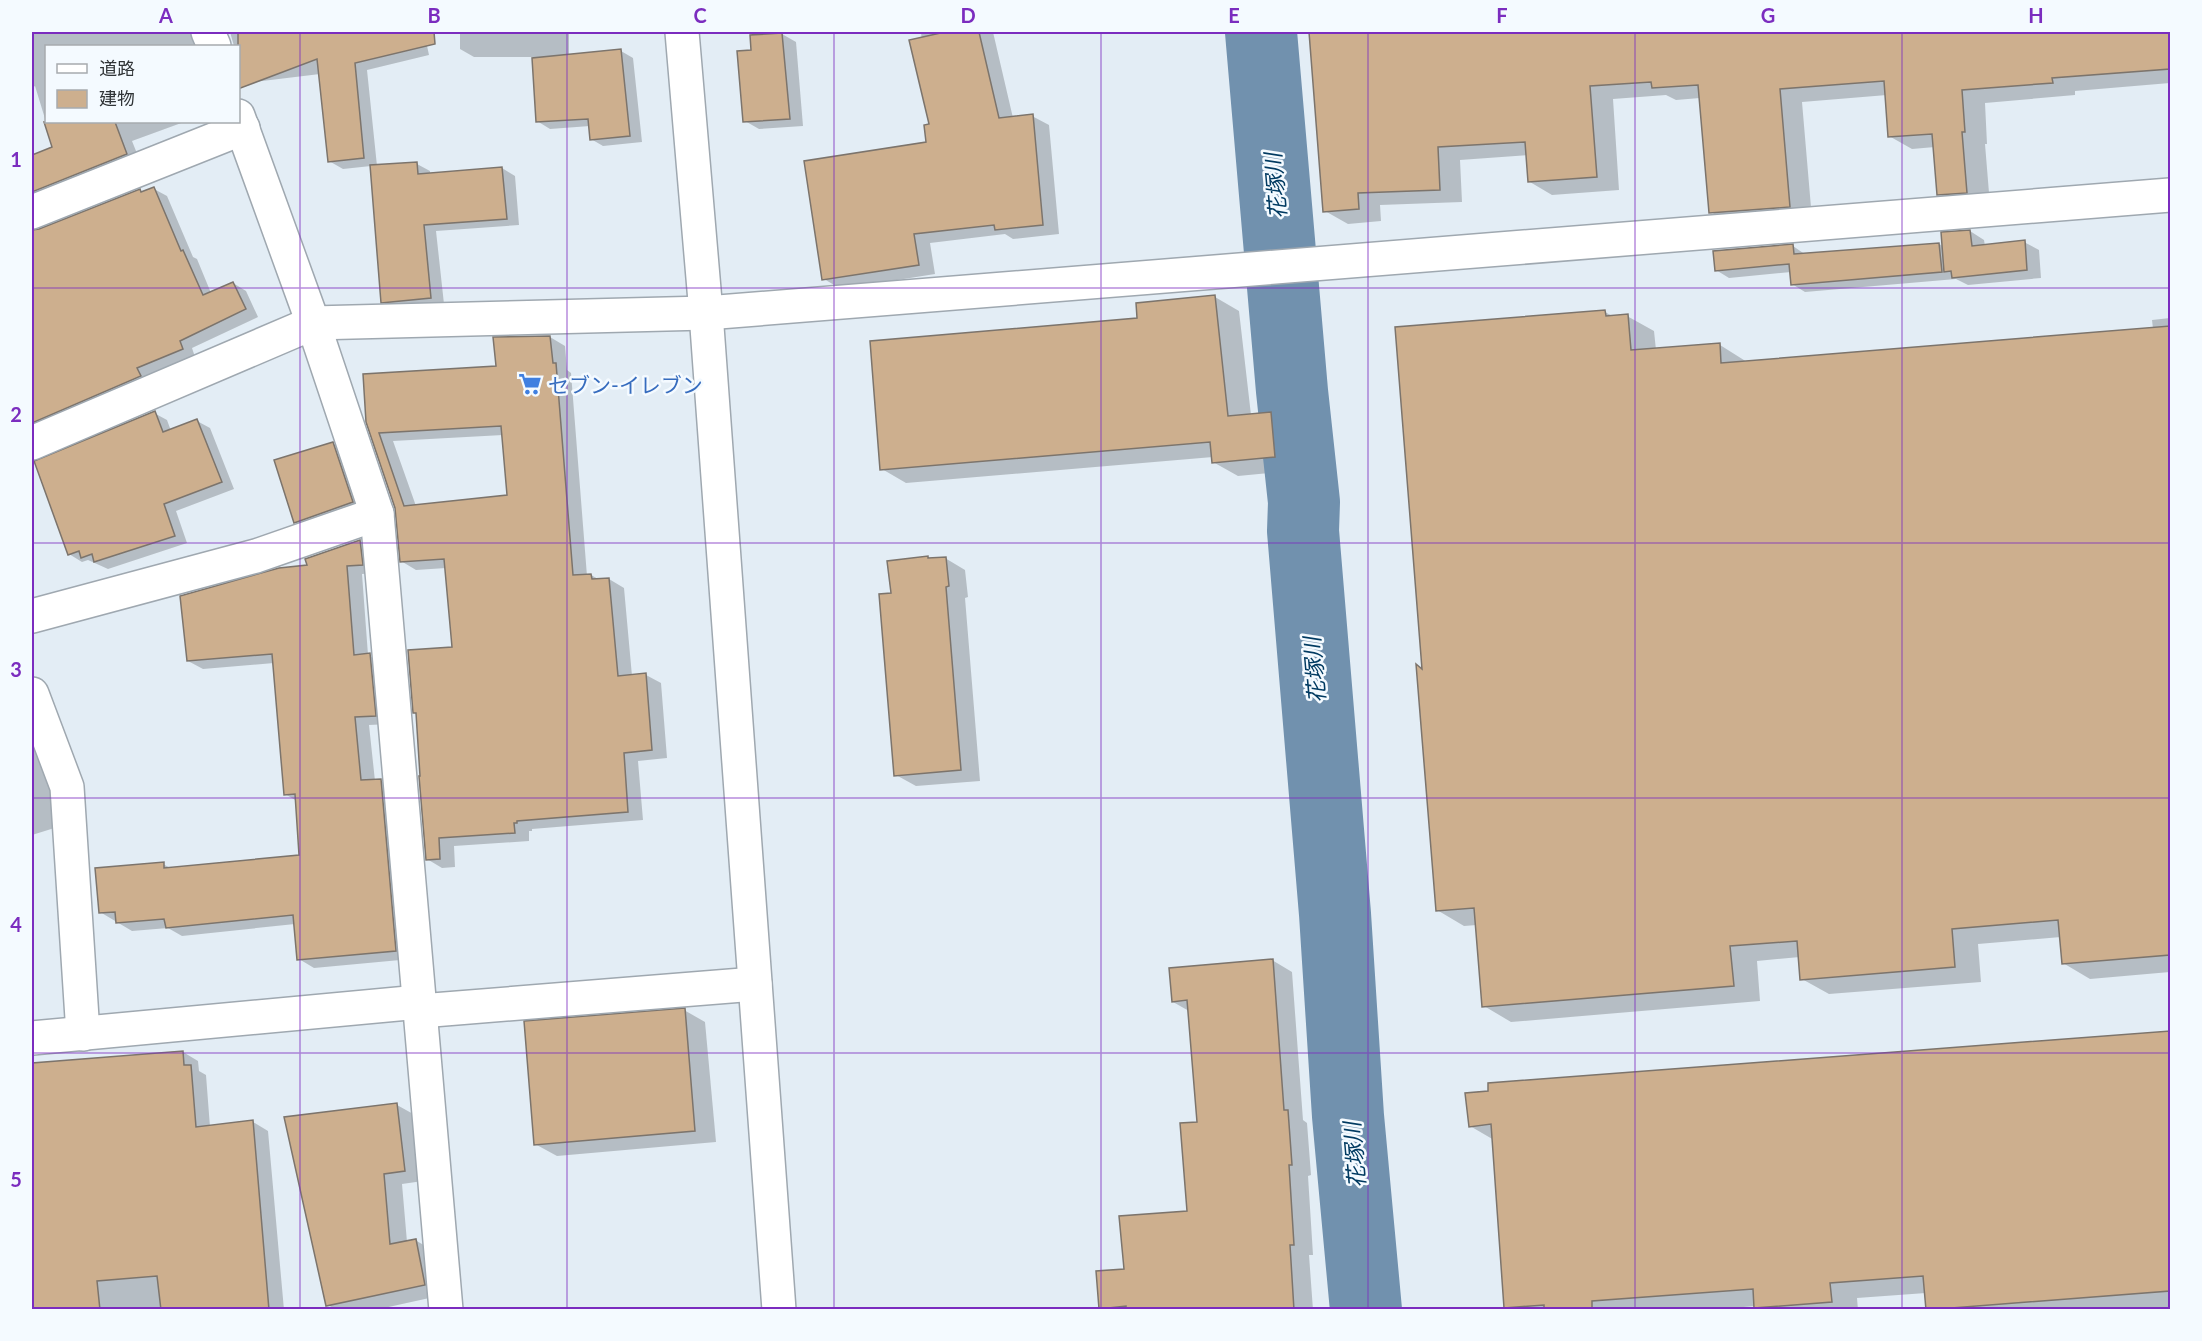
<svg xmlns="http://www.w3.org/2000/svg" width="2202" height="1341" font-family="Lato,'Noto Sans JP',sans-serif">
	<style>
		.shadow { fill: #0003; fill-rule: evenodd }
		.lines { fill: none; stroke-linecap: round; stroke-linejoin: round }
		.river { stroke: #7191ae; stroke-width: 72 }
		.building { fill: #cdaf8e; stroke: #7c746c; stroke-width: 1.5; fill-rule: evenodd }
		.minor-casing { stroke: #9fa8b0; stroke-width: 36 }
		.tertiary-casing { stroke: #9fa8b0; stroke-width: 36 }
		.minor { stroke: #fff; stroke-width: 33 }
		.tertiary { stroke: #fff; stroke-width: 33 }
		.grid { fill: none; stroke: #7b2cbf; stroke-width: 1.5; stroke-opacity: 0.55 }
		.labels { text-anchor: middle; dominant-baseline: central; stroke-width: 5; stroke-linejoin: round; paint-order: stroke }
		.shop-label { font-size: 21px; fill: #366cbe; stroke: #f4faff; text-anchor: start }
		.water-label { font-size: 22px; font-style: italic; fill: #003a61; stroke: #f4faff }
		.neatline { fill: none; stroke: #7b2cbf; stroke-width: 2 }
		.grid-label { font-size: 20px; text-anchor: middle; font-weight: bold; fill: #7b2cbf }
	</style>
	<rect width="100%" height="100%" fill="#e3edf5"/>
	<g class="shadow">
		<polygon points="32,32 202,32 204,46 46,46 46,122 184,122 132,141 140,161 32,207 32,157 54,148 35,86 32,88"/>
		<polygon points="230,32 424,32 429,55 367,70 377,166 417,164 430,171 430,174 502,168 515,176 519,225 436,231 444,304 395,309 382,302 371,166 343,169 329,161 320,74 238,84 238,46 234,46"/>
		<polygon points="460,32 569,32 569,56 621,51 633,58 642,142 603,146 591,139 590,126 550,129 537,121 534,57 474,57 460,49"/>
		<polygon points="921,32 993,32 1013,118 1032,116 1049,125 1059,234 1013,239 1005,234 930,243 935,274 841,289 824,279 927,143 930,126"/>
		<polygon points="1311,32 2170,32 2170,83 2075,91 2075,95 1985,103 1987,144 1985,144 1990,205 1962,207 1939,194 1935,147 1912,149 1889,136 1887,95 1802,102 1812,219 1734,226 1711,212 1700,98 1676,100 1666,95 1613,99 1619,190 1552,195 1530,182 1528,155 1460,160 1462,202 1380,205 1381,221 1348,224 1325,211"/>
		<polygon points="782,34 796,42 803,126 759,129 745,121 753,51"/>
		<polygon points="154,189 167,196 193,257 197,259 211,293 233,283 246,291 258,317 192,348 195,357 43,431 32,425 32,232 39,231 140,191 143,193"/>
		<polygon points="1970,231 1984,240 1985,246 2024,242 2039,250 2041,278 1968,285 1956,279 1805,292 1792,284 1791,272 1729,278 1716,270 1793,246 1806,255 1939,244 1943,246"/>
		<polygon points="1215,297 1239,311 1251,415 1271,414 1295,428 1299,470 1238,476 1213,462 1213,457 906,483 882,469"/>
		<polygon points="1605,312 1614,317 1627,316 1654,331 1656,350 1720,345 1747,362 2153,329 2152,320 2170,318 2170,972 2090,979 2063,963 2061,937 1978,944 1981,982 1829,994 1802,979 1800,957 1757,961 1760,1001 1511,1022 1484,1006 1477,925 1464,926 1437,910 1424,671"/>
		<path d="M550,337L565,346L567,370L571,373L587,576L591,575L600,580L609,579L624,588L632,676L646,675L661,683L667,758L638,761L643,820L532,829V831H529V841L454,846L455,867L442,868L427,859L418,714L415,712L454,648L446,568L416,570L401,561L396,508L368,422L497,367ZM503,435L508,497L416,506L393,441Z"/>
		<polygon points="154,413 167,420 171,431 197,421 210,428 234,489 176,511 187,543 108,569 88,560 82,562 69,554"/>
		<polygon points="333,443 347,452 367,510 309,530 295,522"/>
		<polygon points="360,541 375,550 377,573 362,574 368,655 385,664 390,724 369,725 375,781 381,781 396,789 411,959 314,968 299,959 295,924 182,936 168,928 132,931 100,912 163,864 172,869 300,856 297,801 285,794 274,663 203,669 188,661 309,567 307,560"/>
		<polygon points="927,557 931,559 945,558 965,570 968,597 965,598 980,781 916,786 896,775 893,595"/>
		<polygon points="32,738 64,825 32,835"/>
		<polygon points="1272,960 1292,972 1303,1120 1307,1123 1311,1175 1308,1176 1313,1255 1309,1255 1313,1310 1104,1310 1101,1308 1125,1270 1188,1212 1198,1123 1189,1011 1173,1002"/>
		<polygon points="684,1010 705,1022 716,1142 557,1156 535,1144"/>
		<polygon points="2170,1032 2170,1308 1928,1310 1926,1293 1857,1298 1858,1310 1760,1310 1756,1306 1707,1310 1509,1310 1506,1307 1494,1140 1470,1126 1490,1092 1489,1084"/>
		<polygon points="183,1052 198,1061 199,1071 206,1075 210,1127 253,1122 268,1131 284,1310 32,1310 32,1284 34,1284 32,1258 32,1066"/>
		<polygon points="397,1105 415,1115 423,1181 402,1184 407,1242 415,1240 434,1251 443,1295 375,1310 336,1310 328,1305"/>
	</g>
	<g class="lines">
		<polyline class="river" points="1261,32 1292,391 1304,502 1303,531 1335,914 1348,1116 1366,1310"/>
	</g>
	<g class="building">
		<polygon points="238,32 434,32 435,44 355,63 364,158 328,162 317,59 238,89"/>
		<polygon points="945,32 979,32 999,118 1033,114 1043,225 995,230 994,225 914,234 919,265 822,280 804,161 926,142 924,125 929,124 909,40"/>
		<polygon points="1309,32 2170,32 2170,69 2052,78 2053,83 1962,90 1965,132 1962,132 1967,193 1937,195 1932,134 1888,137 1884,81 1780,89 1790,207 1709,213 1698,85 1652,88 1651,82 1590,86 1597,177 1528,182 1525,142 1438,147 1440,190 1358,193 1359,209 1323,212"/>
		<polygon points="782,33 790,119 743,122 737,51 751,50 750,35"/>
		<polygon points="621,49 630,136 590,140 588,119 536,122 532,58"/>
		<polygon points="44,122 115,122 127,154 32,192 32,155 52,147"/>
		<polygon points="417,162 418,174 502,167 507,219 424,225 431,298 381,303 370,165"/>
		<polygon points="154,187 181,251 183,250 203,295 233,282 246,309 180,341 183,349 137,368 141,376 32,423 32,230 39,229 140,189 141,192"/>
		<polygon points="1970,230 1972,246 2025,240 2027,270 1952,278 1951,271 1944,272 1941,232"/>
		<polygon points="1939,243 1942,272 1791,285 1789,264 1715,271 1713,251 1793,244 1794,254"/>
		<polygon points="1215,295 1228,416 1271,412 1275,457 1212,463 1210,442 880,470 870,341 1137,318 1136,303"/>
		<polygon points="1605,310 1606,316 1628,314 1631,350 1720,343 1721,363 2170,326 2170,955 2062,964 2058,920 1952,929 1955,967 1800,980 1797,941 1730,946 1734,986 1482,1007 1474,908 1436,911 1416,664 1422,669 1395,327"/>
		<path d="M550,336L553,363H556L573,575L591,574L592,579L609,578L618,676L646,673L652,750L624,753L628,812L517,821V823H514L515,833L439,838L440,859L426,860L419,776H420L416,713H413L408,650L452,647L444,559L400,562L395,508L366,422L363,374L496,366L493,337ZM501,426L507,495L404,506L379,433Z"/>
		<polygon points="155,411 163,432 197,419 222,482 164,504 175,536 94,562 92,554 81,558 79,551 68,555 34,461"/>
		<polygon points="333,442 353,502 294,523 274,460"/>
		<polygon points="360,540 363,565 347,566 354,655 370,653 376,716 355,717 361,780 381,779 396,951 297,960 293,915 166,928 164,919 116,923 115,912 99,913 95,868 164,862 164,868 299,855 295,794 284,795 272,654 187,661 180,596 279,568 307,565 305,559"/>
		<polygon points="928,556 928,558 946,557 949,586 946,587 961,770 894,776 879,594 891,593 887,561"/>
		<polygon points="1273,959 1284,1110 1288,1110 1292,1165 1289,1165 1294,1245 1290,1245 1294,1310 1126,1310 1126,1306 1099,1309 1096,1271 1124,1269 1119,1216 1187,1211 1180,1123 1197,1122 1187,1000 1172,1002 1169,968"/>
		<polygon points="685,1008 695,1131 534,1145 524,1021"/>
		<polygon points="2170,1031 2170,1291 1926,1310 1923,1276 1830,1283 1832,1302 1754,1308 1753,1289 1592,1301 1592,1310 1544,1310 1544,1305 1504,1308 1491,1124 1469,1127 1465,1093 1488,1091 1488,1083"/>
		<polygon points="183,1051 184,1065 191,1065 196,1127 253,1120 269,1310 161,1310 157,1276 97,1281 100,1310 32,1310 32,1063"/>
		<polygon points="397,1103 405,1171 384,1174 390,1244 416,1239 425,1285 326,1306 284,1117"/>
	</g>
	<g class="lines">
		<g class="minor-casing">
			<g id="minor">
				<polyline points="208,32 214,46"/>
				<polyline points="238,116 313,323 377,514 446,1310"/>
				<polyline points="32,212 243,128"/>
				<polyline points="32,443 313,323 706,313 2170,195"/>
				<polyline points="32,616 256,556 377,514"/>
				<polyline points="32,694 67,787 83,1034"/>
				<polyline points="420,1011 755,984"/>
				<polyline points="32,1038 419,1002"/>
			</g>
		</g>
		<g class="tertiary-casing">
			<polyline id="tertiary" points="682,32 706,313 779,1310"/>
		</g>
		<use href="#minor" class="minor"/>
		<use href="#tertiary" class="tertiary"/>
	</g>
	<path class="grid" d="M300,32V1310M567,32V1310M834,32V1310M1101,32V1310M1368,32V1310M1635,32V1310M1902,32V1310M32,288H2170M32,543H2170M32,798H2170M32,1053H2170"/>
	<defs>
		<g id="supermarket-bare" transform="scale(1.8)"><path d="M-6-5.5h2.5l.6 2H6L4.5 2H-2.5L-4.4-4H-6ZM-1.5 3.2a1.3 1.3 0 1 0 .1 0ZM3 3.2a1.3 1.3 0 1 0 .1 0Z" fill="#3f7fe0" stroke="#f4faff" stroke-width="2.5" paint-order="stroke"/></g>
	</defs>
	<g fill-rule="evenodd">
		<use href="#supermarket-bare" x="530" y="384"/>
	</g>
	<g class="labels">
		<g class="shop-label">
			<text x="548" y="384">セブン-イレブン</text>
		</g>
		<g class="water-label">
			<text transform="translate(1275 186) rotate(-95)">花塚川</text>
			<text transform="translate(1314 670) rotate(-95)">花塚川</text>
			<text transform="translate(1354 1155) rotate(-95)">花塚川</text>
		</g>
	</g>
	<rect width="2202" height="1341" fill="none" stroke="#f4faff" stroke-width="66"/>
	<rect x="45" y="45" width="195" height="78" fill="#f4faff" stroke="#a6abaf" stroke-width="1.5"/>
	<rect x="57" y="64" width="30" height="9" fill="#ffffff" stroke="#a6abaf" stroke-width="1.5"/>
	<text x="99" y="75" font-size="18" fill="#303437">道路</text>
	<rect x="57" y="90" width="30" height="18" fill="#cdaf8e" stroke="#a6abaf" stroke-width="1.5"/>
	<text x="99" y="105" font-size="18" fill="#303437">建物</text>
	<rect x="33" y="33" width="2136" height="1275" class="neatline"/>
	<g class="grid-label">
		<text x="166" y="23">A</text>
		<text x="434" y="23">B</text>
		<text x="700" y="23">C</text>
		<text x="968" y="23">D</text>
		<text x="1234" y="23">E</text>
		<text x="1502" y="23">F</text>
		<text x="1768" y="23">G</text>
		<text x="2036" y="23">H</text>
		<text x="16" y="167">1</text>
		<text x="16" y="422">2</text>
		<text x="16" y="677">3</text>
		<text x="16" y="932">4</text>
		<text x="16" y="1187">5</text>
	</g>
</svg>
